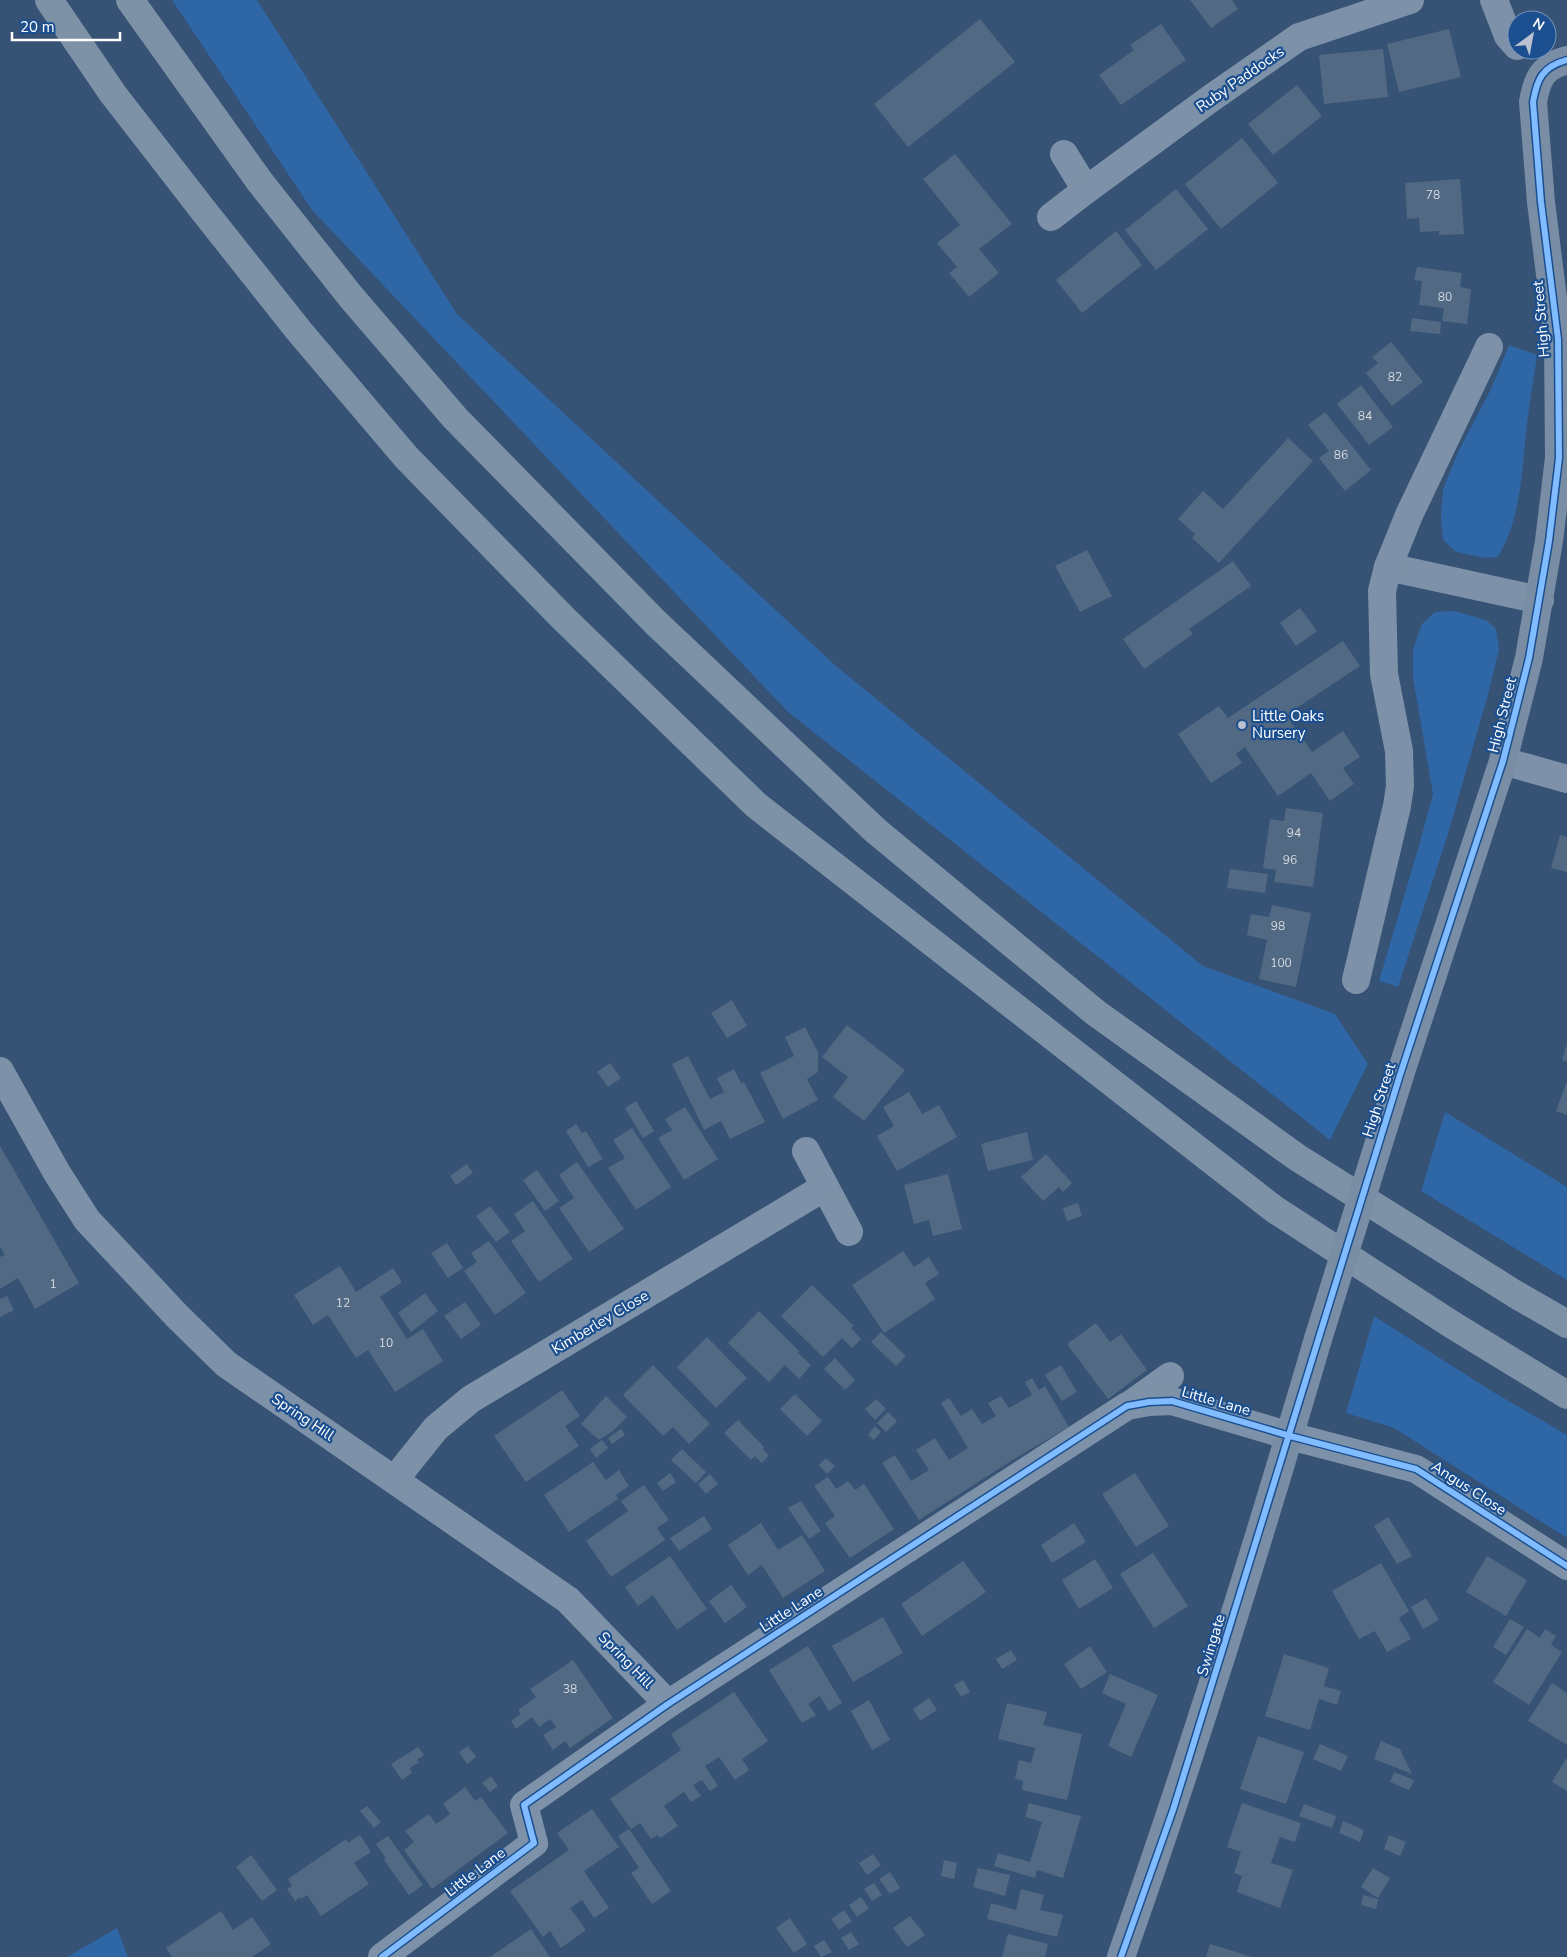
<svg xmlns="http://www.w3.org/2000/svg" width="1567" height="1957" font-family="'Nunito Sans',sans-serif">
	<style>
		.green { fill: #2f66a5 }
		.building { fill: #526984 }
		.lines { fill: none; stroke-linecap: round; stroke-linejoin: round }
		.street { stroke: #7d92a8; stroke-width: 28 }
		.secondary { stroke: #798da4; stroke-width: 28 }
		.highway { stroke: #7e92a7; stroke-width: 28 }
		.secondary-bridge { stroke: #798da4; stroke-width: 28 }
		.cycleway-casing { stroke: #1b4f8f; stroke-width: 9 }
		.cycleway { stroke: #80bcff; stroke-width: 6 }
		.poi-dot { fill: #b9c2ce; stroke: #1b4f8f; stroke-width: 2 }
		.labels { text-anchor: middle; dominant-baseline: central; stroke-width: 4.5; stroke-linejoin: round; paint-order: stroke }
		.number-label { font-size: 12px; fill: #d4dae0 }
		.street-label { font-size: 15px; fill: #fff; stroke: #1b4f8f }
		.poi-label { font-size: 15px; fill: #fff; stroke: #1b4f8f; text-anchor: start }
	</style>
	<rect width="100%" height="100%" fill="#365274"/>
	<g class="green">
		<polygon points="172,0 257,0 457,314 836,666 1203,966 1335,1014 1368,1064 1330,1140 788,712 312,210"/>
		<path d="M1509,345L1537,355C1534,377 1530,400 1527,423C1522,469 1522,516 1498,557L1485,558L1456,552L1443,540L1441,517L1443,489L1458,452L1491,389Z"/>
		<polygon points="1454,611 1486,620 1496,629 1499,649 1488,695 1448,834 1398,987 1379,981 1420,842 1433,794 1413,678 1413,649 1422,624 1435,612"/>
		<polygon points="1445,1112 1567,1187 1567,1280 1421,1191"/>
		<polygon points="1374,1316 1490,1390 1567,1435 1567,1538 1394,1428 1346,1413"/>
		<polygon points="117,1928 128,1957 67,1957"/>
	</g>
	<g class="building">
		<polygon points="1190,0 1232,0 1238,9 1211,28"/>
		<polygon points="980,19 1015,62 908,147 874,104"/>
		<polygon points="1161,24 1186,60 1121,105 1099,75 1134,50 1130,45"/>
		<polygon points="1449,29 1461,77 1399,92 1387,44"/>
		<polygon points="1383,49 1388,97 1324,104 1319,55"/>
		<polygon points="1297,85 1322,116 1273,155 1248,124"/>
		<polygon points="1242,138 1278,183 1221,229 1185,184"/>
		<polygon points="955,154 1012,224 979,249 999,273 969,297 949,273 957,267 937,243 960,225 923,179"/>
		<polygon points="1460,179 1464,234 1439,235 1439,231 1420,232 1419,218 1407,219 1405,183"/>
		<polygon points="1176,189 1208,229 1156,270 1125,230"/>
		<polygon points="1116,231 1142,265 1082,313 1056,280"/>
		<polygon points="1417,267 1462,273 1460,287 1471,289 1467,324 1442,321 1444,308 1419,305 1422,281 1414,280"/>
		<polygon points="1412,318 1441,322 1440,334 1410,331"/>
		<polygon points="1391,342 1423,382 1392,406 1366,373 1378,363 1372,357"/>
		<polygon points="1361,385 1393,427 1369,445 1337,404"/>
		<polygon points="1325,412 1371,470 1345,491 1319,458 1329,451 1308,425"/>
		<polygon points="1288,438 1313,461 1219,563 1192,538 1195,534 1178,519 1203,491 1223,509"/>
		<polygon points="1087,550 1112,596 1080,612 1055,566"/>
		<polygon points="1233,561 1251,586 1189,629 1193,634 1144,669 1123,639"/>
		<polygon points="1300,608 1317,631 1296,646 1280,623"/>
		<polygon points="1343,641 1360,666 1286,715 1312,752 1343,731 1360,757 1343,768 1354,784 1330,801 1311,773 1278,796 1245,747 1236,754 1242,763 1211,783 1178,734 1219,706 1228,718"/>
		<polygon points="1286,808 1323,813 1313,887 1274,882 1276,870 1263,868 1270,819 1284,821"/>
		<polygon points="1560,835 1567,837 1567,872 1551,868"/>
		<polygon points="1230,869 1268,874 1265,893 1227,888"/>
		<polygon points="1272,905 1311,913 1296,987 1259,979 1267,940 1247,935 1251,914 1269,917"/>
		<polygon points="732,1000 747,1026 727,1038 711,1013"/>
		<polygon points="847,1025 905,1070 864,1121 833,1097 848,1077 822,1057"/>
		<polygon points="805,1027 818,1052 818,1072 807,1079 818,1100 783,1119 760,1073 794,1056 785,1037"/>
		<polygon points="1567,1043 1567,1062 1562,1060"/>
		<polygon points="688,1056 710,1099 724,1092 717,1078 734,1069 741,1083 744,1082 765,1122 730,1139 721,1121 704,1130 672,1064"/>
		<polygon points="610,1063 621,1078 608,1087 597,1072"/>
		<polygon points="1567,1081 1567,1115 1556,1111"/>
		<polygon points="909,1092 922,1114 939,1105 957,1137 897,1171 877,1136 894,1126 883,1107"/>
		<polygon points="636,1101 654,1131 643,1138 625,1108"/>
		<polygon points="685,1107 718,1159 684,1180 658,1138 672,1130 665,1119"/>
		<polygon points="576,1124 582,1133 586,1131 603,1159 588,1167 566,1131"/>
		<polygon points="632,1128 671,1187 636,1210 608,1168 625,1158 613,1140"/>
		<polygon points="1027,1132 1033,1160 988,1171 981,1144"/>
		<polygon points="0,1146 79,1283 35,1309 18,1278 0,1289 0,1257 5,1255 0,1247"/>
		<polygon points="1046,1154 1072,1183 1063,1192 1059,1187 1043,1201 1021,1177"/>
		<polygon points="577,1162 624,1229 589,1252 559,1208 574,1198 559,1175"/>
		<polygon points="467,1164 473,1173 456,1185 450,1176"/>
		<polygon points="537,1170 559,1201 545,1211 523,1180"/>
		<polygon points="948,1174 962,1229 933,1236 929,1220 914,1224 904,1185"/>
		<polygon points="533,1201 573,1259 539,1282 511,1241 525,1231 514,1214"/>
		<polygon points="1078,1203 1082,1216 1067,1221 1063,1208"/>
		<polygon points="490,1206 510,1232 496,1242 476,1216"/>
		<polygon points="489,1241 526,1293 495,1315 464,1271 477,1262 471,1253"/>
		<polygon points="447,1243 463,1268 448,1278 431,1253"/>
		<polygon points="903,1251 914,1267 929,1257 939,1274 925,1283 935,1299 884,1333 852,1285"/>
		<polygon points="340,1266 356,1292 393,1268 402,1282 380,1297 407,1339 423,1329 443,1361 395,1392 368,1350 356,1358 328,1315 313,1325 294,1295"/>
		<polygon points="812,1285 854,1326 851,1328 861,1339 852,1348 842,1338 823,1357 781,1316"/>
		<polygon points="425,1293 438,1311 411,1332 398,1313"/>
		<polygon points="7,1296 14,1310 0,1317 0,1299"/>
		<polygon points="465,1302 481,1325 461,1339 444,1316"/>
		<polygon points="759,1311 799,1351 798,1353 811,1365 799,1379 785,1365 769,1382 728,1343"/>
		<polygon points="1096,1323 1110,1342 1121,1334 1147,1370 1108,1399 1067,1344"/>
		<polygon points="881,1332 906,1356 896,1366 871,1342"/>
		<polygon points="707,1337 747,1378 716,1408 677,1367"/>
		<polygon points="835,1358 855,1380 845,1390 824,1369"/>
		<polygon points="653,1365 710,1424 689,1444 673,1427 663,1436 623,1395"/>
		<polygon points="1061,1365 1077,1392 1062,1401 1045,1375"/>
		<polygon points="1032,1378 1039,1390 1045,1386 1069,1427 1014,1459 919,1520 882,1463 895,1455 911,1481 929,1470 916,1450 935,1438 949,1460 968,1448 941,1403 949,1398 961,1416 972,1409 982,1424 996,1416 988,1403 1001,1396 1009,1408 1032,1395 1025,1382"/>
		<polygon points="562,1390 580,1416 565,1426 579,1446 526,1482 494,1436"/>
		<polygon points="795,1394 822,1421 807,1436 780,1409"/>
		<polygon points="606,1396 627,1417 614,1430 599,1440 581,1424"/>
		<polygon points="876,1399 886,1409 875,1420 865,1409"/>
		<polygon points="888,1412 897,1421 886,1432 877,1423"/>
		<polygon points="738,1420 764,1447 763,1449 769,1455 762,1463 755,1456 751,1460 724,1433"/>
		<polygon points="875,1426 881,1432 874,1440 868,1435"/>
		<polygon points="621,1429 625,1435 612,1444 608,1438"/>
		<polygon points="602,1440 608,1448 596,1458 590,1449"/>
		<polygon points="682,1449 706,1472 696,1483 671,1460"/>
		<polygon points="826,1458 835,1466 827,1474 819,1465"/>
		<polygon points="593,1462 606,1480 619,1470 629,1486 616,1495 618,1499 569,1532 544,1495"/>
		<polygon points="670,1473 676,1482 663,1491 657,1483"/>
		<polygon points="1135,1473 1169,1526 1136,1547 1102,1494"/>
		<polygon points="710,1474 718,1484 706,1494 698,1484"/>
		<polygon points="828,1477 836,1489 848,1481 855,1490 864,1484 894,1529 850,1558 825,1523 835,1516 814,1486"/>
		<polygon points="644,1485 669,1520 657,1528 665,1540 611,1577 586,1541 628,1511 621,1501"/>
		<polygon points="801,1501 821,1531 809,1539 788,1508"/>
		<polygon points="704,1516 712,1529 679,1551 670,1538"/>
		<polygon points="1388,1517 1412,1556 1397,1564 1374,1526"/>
		<polygon points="761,1523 778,1550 802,1535 825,1571 783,1598 762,1565 748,1575 728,1545"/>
		<polygon points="1074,1523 1086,1542 1052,1563 1041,1545"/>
		<polygon points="1153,1553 1188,1606 1154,1628 1120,1574"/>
		<polygon points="670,1556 707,1609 677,1630 653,1595 638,1606 625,1587"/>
		<polygon points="1487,1556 1527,1580 1506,1616 1466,1592"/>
		<polygon points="1095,1559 1113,1588 1079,1609 1062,1580"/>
		<polygon points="963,1561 986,1592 922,1636 901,1604"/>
		<polygon points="1381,1563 1409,1611 1399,1618 1411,1639 1387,1652 1375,1631 1359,1639 1332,1591"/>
		<polygon points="731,1585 747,1607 725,1623 709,1601"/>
		<polygon points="1426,1598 1439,1620 1423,1629 1411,1607"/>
		<polygon points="883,1617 903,1653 853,1682 832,1646"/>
		<polygon points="1510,1619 1524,1627 1506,1655 1493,1647"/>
		<polygon points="1527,1629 1540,1638 1545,1629 1556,1636 1551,1645 1562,1652 1529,1705 1493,1682"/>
		<polygon points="808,1646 842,1703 829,1711 820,1696 808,1704 816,1715 802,1723 769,1670"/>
		<polygon points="1090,1646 1107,1672 1081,1689 1064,1664"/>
		<polygon points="1011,1650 1017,1660 1002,1669 996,1659"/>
		<polygon points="1284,1654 1329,1668 1324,1686 1341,1691 1337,1705 1319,1699 1310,1730 1265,1716"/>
		<polygon points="573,1660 613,1718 570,1748 565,1741 553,1750 543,1735 556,1727 550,1719 539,1727 532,1717 516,1729 511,1721 521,1714 518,1710 536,1697 530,1689"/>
		<polygon points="1110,1674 1158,1695 1131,1757 1108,1746 1126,1704 1102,1693"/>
		<polygon points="963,1680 970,1692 961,1697 954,1685"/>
		<polygon points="1552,1683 1567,1693 1567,1745 1528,1721"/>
		<polygon points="734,1692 768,1741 742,1759 749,1770 735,1780 719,1757 705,1766 718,1786 710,1791 702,1780 693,1785 701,1796 691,1802 684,1792 664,1806 678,1826 660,1838 658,1835 651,1839 640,1823 631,1829 610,1799 681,1750 671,1734"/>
		<polygon points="929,1698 937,1710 920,1721 913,1709"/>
		<polygon points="869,1700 890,1740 872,1750 851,1711"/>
		<polygon points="1007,1703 1047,1712 1043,1725 1082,1734 1067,1800 1022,1790 1023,1781 1015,1779 1019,1760 1031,1763 1035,1748 998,1739"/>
		<polygon points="1258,1736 1304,1752 1286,1804 1240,1789"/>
		<polygon points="1381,1741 1400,1749 1412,1774 1374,1759"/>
		<polygon points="1320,1744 1348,1756 1341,1771 1313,1759"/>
		<polygon points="468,1746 476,1757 467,1764 459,1752"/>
		<polygon points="418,1747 424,1755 417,1760 419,1762 410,1768 412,1773 402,1780 391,1764"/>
		<polygon points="1567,1757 1567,1791 1552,1782"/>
		<polygon points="1394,1772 1414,1780 1409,1790 1390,1782"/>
		<polygon points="491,1776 498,1786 490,1792 482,1783"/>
		<polygon points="465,1787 475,1801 481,1797 508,1833 432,1889 404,1850 414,1842 405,1831 429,1814 436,1824 450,1814 443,1804"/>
		<polygon points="1029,1803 1081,1816 1063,1878 1037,1870 1035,1878 994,1866 998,1853 1030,1862 1042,1822 1025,1817"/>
		<polygon points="1242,1803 1301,1823 1295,1842 1280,1837 1271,1863 1293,1870 1280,1908 1237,1892 1242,1876 1234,1873 1241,1852 1227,1847"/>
		<polygon points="1304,1804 1336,1816 1332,1828 1299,1816"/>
		<polygon points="367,1806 381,1822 374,1828 360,1811"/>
		<polygon points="592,1809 619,1847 584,1871 609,1908 594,1918 582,1900 570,1908 586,1930 561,1948 550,1931 543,1937 510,1891 569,1850 557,1833"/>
		<polygon points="1343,1821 1364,1830 1360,1842 1339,1833"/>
		<polygon points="629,1829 671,1891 652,1904 631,1873 639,1868 618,1836"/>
		<polygon points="360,1835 371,1852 354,1863 369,1884 321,1916 307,1895 301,1899 300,1897 295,1901 287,1889 292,1886 288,1879 346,1839 348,1843"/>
		<polygon points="1389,1835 1406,1842 1400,1856 1384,1849"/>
		<polygon points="388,1836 423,1885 409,1895 384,1860 386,1858 376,1844"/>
		<polygon points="873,1854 881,1865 867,1875 859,1863"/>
		<polygon points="251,1855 277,1890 262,1901 236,1867"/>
		<polygon points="944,1860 957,1863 954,1879 941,1876"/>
		<polygon points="978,1868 1010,1875 1005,1896 973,1887"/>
		<polygon points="1373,1868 1390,1878 1378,1898 1361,1887"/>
		<polygon points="890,1872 900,1888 890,1894 879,1879"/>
		<polygon points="874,1883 882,1895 872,1901 864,1889"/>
		<polygon points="1021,1889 1044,1895 1040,1910 1063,1915 1057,1937 987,1919 991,1903 1016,1910"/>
		<polygon points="1363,1895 1378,1899 1376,1909 1361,1905"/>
		<polygon points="861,1897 869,1908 857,1917 849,1905"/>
		<polygon points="844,1910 852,1921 839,1930 831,1919"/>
		<polygon points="221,1911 233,1930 252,1917 271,1944 252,1957 172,1957 166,1948"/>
		<polygon points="910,1916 925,1935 907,1947 893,1928"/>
		<polygon points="790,1918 807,1944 794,1953 776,1928"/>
		<polygon points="531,1929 550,1957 490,1957"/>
		<polygon points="851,1932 859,1944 849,1950 841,1938"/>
		<polygon points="1008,1934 1048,1944 1045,1957 1002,1957"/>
		<polygon points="824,1940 832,1952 821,1957 814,1946"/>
		<polygon points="1210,1944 1252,1957 1206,1957"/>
	</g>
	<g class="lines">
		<g class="street">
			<polyline points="1494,0 1508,36 1517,46"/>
			<polyline points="1064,154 1086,190"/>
			<polyline points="1051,217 1086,190 1210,99 1299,37 1410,0"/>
			<polyline points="1388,567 1540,600"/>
			<polyline points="1503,761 1567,779"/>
			<polyline points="1356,980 1397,806 1400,786 1399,751 1384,674 1382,591 1388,567 1409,515 1489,347"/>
			<polyline points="0,1071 57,1173 87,1220 177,1316 226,1364 568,1600 668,1704"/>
			<polyline points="806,1151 849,1232"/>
			<polyline points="1131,1404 1170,1376"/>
			<polyline points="395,1479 436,1428 471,1399 825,1187"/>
			<polyline points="382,1957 534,1843 524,1805 668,1704 1127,1406 1149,1402 1172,1401 1290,1436 1416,1469 1567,1566"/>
		</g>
		<g class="secondary">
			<path d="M1400,1075L1503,761L1529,658L1549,541L1559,458L1558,339L1541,202L1533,102C1537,79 1542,67 1567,60"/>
			<path d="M1121,1957C1193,1753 1257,1547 1318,1339"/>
		</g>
		<g class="highway">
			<polyline points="49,0 113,94 203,210 299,331 406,457 564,619 756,805 1274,1209 1451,1324 1567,1395"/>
			<polyline points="130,0 260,182 351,297 455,418 655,622 876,831 1096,1013 1298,1158 1515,1294 1567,1324"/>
		</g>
		<polyline class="secondary-bridge" points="1318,1339 1400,1075"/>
		<g class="cycleway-casing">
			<g id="cycleway">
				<polyline points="382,1957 534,1843 524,1805 668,1704 1127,1406 1149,1402 1172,1401 1290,1436 1416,1469 1567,1566"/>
				<path d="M1121,1957L1173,1810L1400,1075L1503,761L1529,658L1549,541L1559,458L1558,339L1541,202L1533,102C1537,79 1542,67 1567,60"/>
			</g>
		</g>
		<use href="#cycleway" class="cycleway"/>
	</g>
	<circle class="poi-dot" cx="1242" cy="725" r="5"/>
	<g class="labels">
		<g class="number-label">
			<text x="1433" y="195">78</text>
			<text x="1445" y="297">80</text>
			<text x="1395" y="377">82</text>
			<text x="1365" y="416">84</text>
			<text x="1341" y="455">86</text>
			<text x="1294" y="833">94</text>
			<text x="1290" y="860">96</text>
			<text x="1278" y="926">98</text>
			<text x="1281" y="963">100</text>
			<text x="53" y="1284">1</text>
			<text x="343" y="1303">12</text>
			<text x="386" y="1343">10</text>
			<text x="570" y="1689">38</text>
		</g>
		<g class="street-label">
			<text transform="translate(1240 79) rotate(-35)">Ruby Paddocks</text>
			<text transform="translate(1541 319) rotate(-95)">High Street</text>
			<text transform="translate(1502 715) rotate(-76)">High Street</text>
			<text transform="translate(1379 1100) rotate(-72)">High Street</text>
			<text transform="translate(600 1322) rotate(-31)">Kimberley Close</text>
			<text transform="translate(1216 1401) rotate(16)">Little Lane</text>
			<text transform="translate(303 1417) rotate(34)">Spring Hill</text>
			<text transform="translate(1469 1488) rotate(33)">Angus Close</text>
			<text transform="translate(791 1609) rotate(-33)">Little Lane</text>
			<text transform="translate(1211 1645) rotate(-73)">Swingate</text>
			<text transform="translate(626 1660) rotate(46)">Spring Hill</text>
			<text transform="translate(475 1872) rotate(-37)">Little Lane</text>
		</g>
		<g class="poi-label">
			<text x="1252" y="716">Little Oaks<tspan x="1252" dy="17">Nursery</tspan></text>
		</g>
	</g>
	<g transform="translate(1532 35) rotate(32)"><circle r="24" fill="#1b4f8f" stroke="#7695bc"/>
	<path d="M0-4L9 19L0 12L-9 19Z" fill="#b9c2ce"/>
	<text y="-8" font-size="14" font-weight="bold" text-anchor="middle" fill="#ffffff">N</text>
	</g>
	<path d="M12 32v8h108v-8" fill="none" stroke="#ffffff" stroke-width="2.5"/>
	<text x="20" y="32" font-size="15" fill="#ffffff" stroke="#1b4f8f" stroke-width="4" paint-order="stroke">20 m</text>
</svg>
